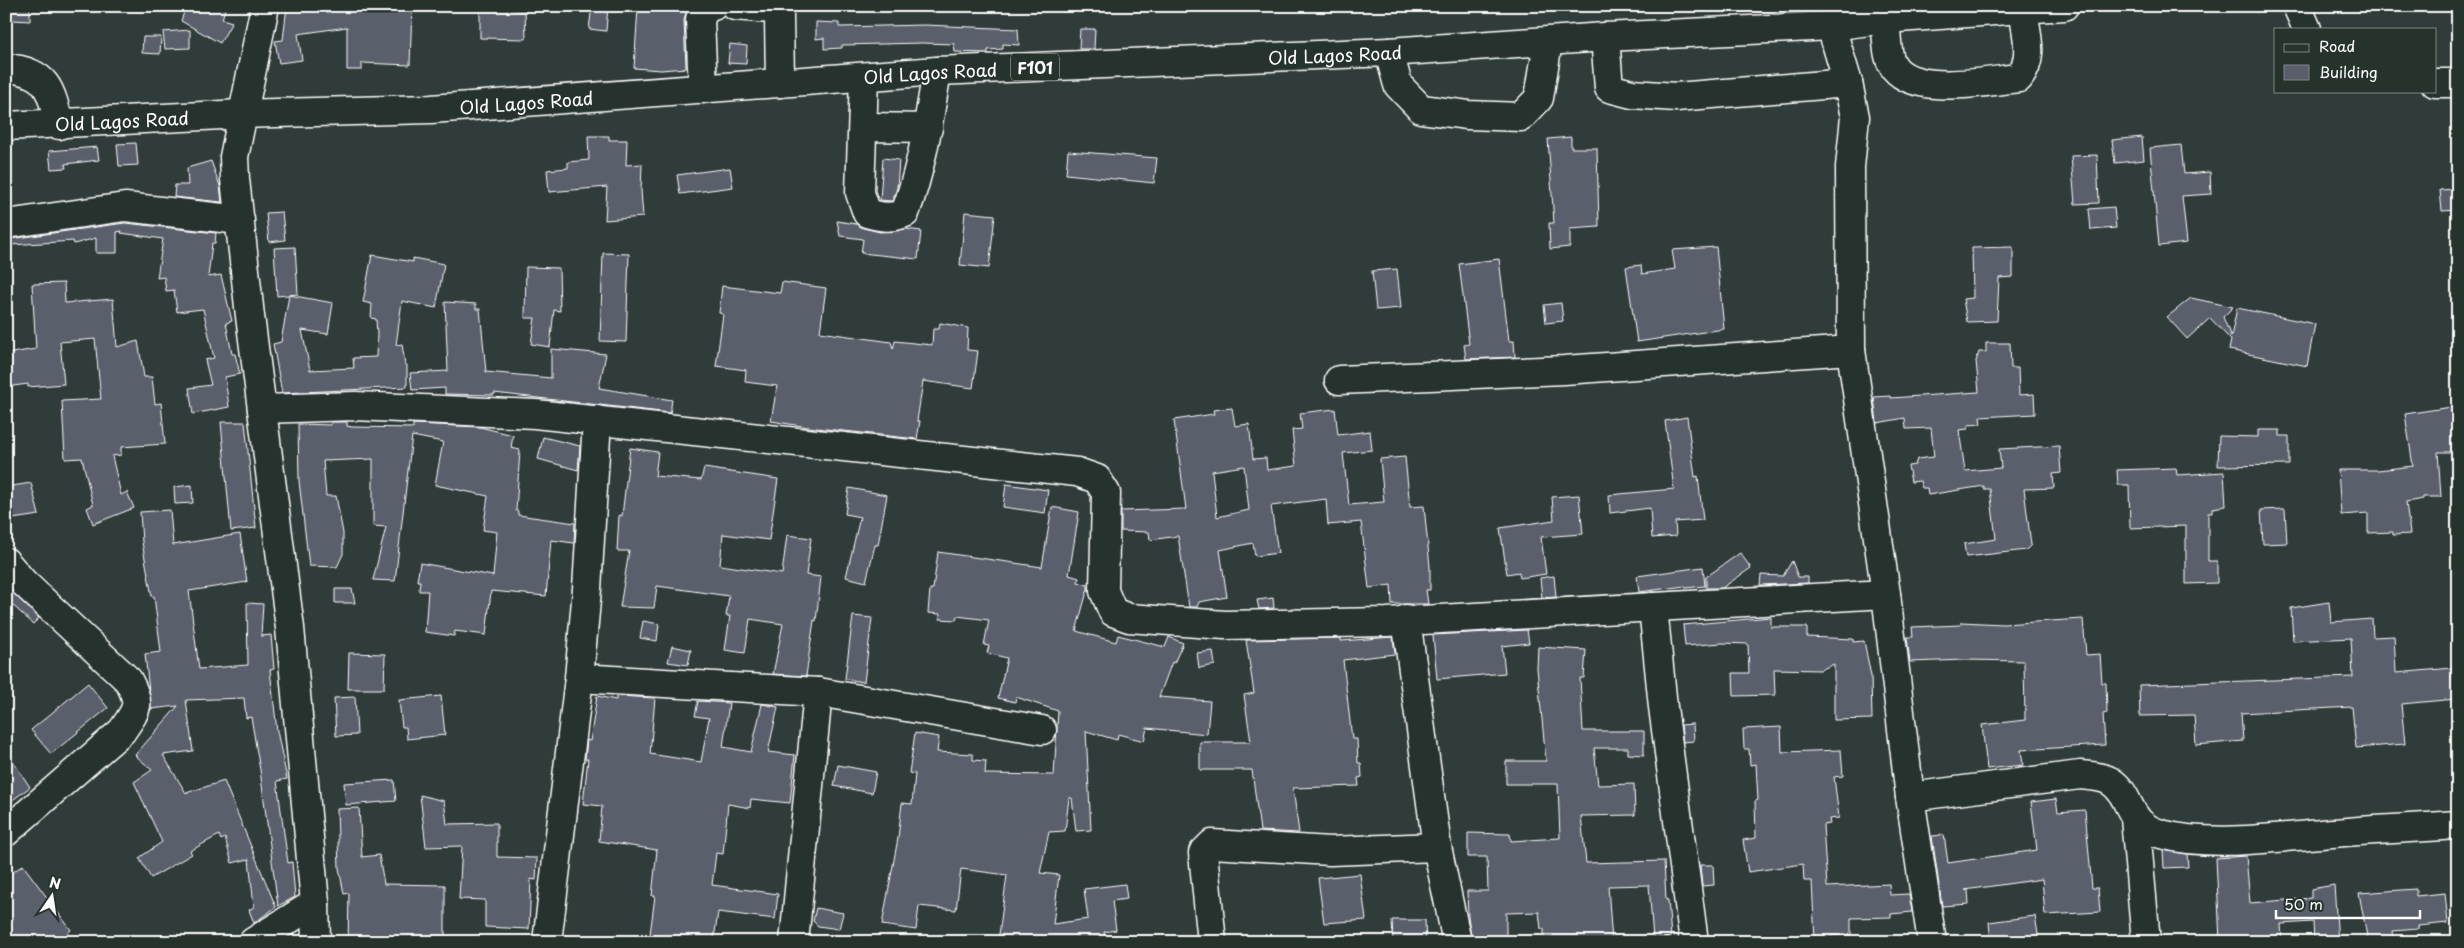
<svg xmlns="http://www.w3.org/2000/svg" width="2464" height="948" font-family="'Playpen Sans',sans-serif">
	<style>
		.building { fill: #5a5e6c; stroke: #fff; fill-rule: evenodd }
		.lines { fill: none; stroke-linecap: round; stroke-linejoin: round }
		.minor-casing { stroke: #fff; stroke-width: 31 }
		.major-casing { stroke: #fff; stroke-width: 31 }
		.minor { stroke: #26332d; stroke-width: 28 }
		.major { stroke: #26332d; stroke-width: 28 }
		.labels { text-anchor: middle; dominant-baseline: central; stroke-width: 4; stroke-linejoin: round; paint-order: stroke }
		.shield { fill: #26332d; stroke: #bec2c0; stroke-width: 1 }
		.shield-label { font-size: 16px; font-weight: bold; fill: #fff }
		.street-label { font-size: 18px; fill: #fff; stroke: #26332d }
	</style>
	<rect width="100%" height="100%" fill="#303c3a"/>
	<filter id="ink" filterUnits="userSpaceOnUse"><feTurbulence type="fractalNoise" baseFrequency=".02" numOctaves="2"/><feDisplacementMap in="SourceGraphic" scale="10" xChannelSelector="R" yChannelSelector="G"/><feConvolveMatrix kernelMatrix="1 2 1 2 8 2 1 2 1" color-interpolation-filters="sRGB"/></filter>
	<g filter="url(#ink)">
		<g class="building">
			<polygon points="12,6 30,6 30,21 12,20"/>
			<polygon points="186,6 226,6 222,19 232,22 220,43 181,21"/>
			<polygon points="287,6 412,6 410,65 362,63 362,70 347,70 347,27 298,34 302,60 279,63 275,41 283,40"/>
			<polygon points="480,6 502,6 502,8 525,11 526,39 480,38"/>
			<polygon points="592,6 608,6 606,31 589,29"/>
			<polygon points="638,8 687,9 684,20 686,68 661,70 634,68"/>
			<polygon points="816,22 839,23 839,27 925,25 1018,29 1019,45 1003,44 1003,49 988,50 988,53 955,52 954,44 922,43 842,45 842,48 824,49 824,38 816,39"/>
			<polygon points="1080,29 1095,29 1094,49 1079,49"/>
			<polygon points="190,30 190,48 165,49 163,32"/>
			<polygon points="143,37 161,37 160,54 142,53"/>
			<polygon points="730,44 747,46 746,64 728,63"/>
			<polygon points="588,136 609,136 609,140 627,140 626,165 642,164 641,190 643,217 605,220 607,187 549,192 547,170 568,168 568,162 589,160"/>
			<polygon points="1571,137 1571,148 1597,148 1599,227 1570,229 1570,247 1550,249 1549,223 1554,223 1548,139"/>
			<polygon points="2142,137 2144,160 2115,163 2112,140"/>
			<polygon points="136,143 138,165 119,166 117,144"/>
			<polygon points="2181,145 2184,174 2210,172 2211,194 2182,196 2187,243 2159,246 2150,148"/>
			<polygon points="97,147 99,160 65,164 66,168 51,169 49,151"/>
			<polygon points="1068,151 1157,158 1154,183 1066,174"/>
			<polygon points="2097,155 2099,203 2075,204 2071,156"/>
			<polygon points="883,158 899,160 897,188 892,201 880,200"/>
			<polygon points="211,161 220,186 222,202 174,197 175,185 188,185 187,168"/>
			<polygon points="730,168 733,187 680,194 677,175"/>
			<polygon points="2458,189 2458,210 2442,211 2440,190"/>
			<polygon points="2114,207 2116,228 2091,230 2089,209"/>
			<polygon points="282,212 285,240 269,242 266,213"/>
			<polygon points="965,212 995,215 989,268 960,265"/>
			<polygon points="837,221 856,224 863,228 880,232 906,229 921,231 918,259 861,253 863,239 840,236"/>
			<polygon points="125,223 216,233 215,243 212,243 208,277 221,275 232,321 226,323 232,354 235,354 240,374 225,377 229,407 193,414 189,388 211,385 205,360 214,358 203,309 177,312 174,290 166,291 164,277 157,278 163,239 121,233 122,231 117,232 117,253 96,253 96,238 74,244 73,241 10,245 10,239"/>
			<polygon points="295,247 298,294 277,296 274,248"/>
			<polygon points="1716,247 1724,329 1637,342 1626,267 1641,265 1642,274 1675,269 1672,250"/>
			<polygon points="2013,247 2013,277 1999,278 1997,321 1967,322 1963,299 1973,298 1972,248"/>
			<polygon points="603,253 629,254 626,342 600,341"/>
			<polygon points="372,255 413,262 413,258 444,264 436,308 402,301 396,345 402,344 405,365 407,365 407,387 282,393 273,344 281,342 289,295 333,303 328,334 302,330 310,370 354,368 353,358 376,357 377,334 376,319 371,318 372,304 363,302"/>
			<polygon points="1499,259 1509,341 1514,341 1515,357 1466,359 1464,345 1469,344 1459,264"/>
			<polygon points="526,267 559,268 560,311 554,310 550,347 531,344 535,318 525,318"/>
			<polygon points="1397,269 1401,308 1376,310 1372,271"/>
			<polygon points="782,282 826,288 820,332 891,342 893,349 895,341 932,345 933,329 939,329 940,323 968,328 967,350 978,351 973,388 923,381 917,421 920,421 917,439 808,427 771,421 777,386 745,382 746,370 716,366 723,314 719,313 722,286 780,293"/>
			<polygon points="64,283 65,303 113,299 117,347 138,341 144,377 152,377 155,404 161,403 165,444 121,447 121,455 112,456 121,495 127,492 134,508 93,524 87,508 93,505 82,458 65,459 62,401 101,399 95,339 60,342 64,384 28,387 28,384 6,387 6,354 36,349 32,284"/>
			<polygon points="2191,298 2233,307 2223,317 2231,337 2237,308 2315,324 2307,366 2229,350 2231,340 2210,318 2187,339 2167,317"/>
			<polygon points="445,302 476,304 476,309 480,309 486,372 551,378 551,349 606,354 599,388 672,400 670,413 494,393 494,395 445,394 445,388 412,390 410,373 448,371"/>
			<polygon points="1561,303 1563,321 1546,323 1544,305"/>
			<polygon points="1986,343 2010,343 2011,368 2018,368 2019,395 2034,394 2035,414 1980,417 1981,424 1968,425 1968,429 1959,430 1965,471 2001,468 1999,449 2059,446 2061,473 2053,474 2054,488 2024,489 2031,545 2026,550 1966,557 1964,544 1996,539 1990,489 1984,489 1984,486 1928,495 1927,488 1922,488 1920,481 1911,482 1908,466 1915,465 1917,459 1934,457 1931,428 1906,429 1905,418 1877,423 1874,397 1891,396 1891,398 1979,392 1976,361 1979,352 1986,352"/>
			<polygon points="2458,406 2458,452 2438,452 2441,497 2423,497 2423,499 2406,502 2410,534 2393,535 2393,532 2368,533 2368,513 2341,515 2338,470 2378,470 2413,466 2405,414"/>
			<path d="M1232,408L1235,426L1249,424L1253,459L1266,458L1267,470L1296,466L1292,430L1302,429L1300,413L1335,409L1338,435L1370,431L1372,450L1343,453L1349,505L1384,502L1380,459L1405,457L1410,507L1424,506L1430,567V590H1426L1428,604H1392L1391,585L1369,588L1361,522L1328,525L1326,499L1271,506L1278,553L1255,556L1253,543L1220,550L1227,597L1199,602L1197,607H1189L1178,536L1150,540L1149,532L1121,531V511L1186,509L1174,420L1214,414L1213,410ZM1244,466L1249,510L1217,517L1212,471Z"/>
			<polygon points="1687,417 1695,477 1698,476 1703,520 1675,522 1676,536 1652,538 1650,508 1610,513 1609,495 1674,489 1665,421"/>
			<polygon points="221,422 245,422 256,528 231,531"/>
			<polygon points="331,422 347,422 347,426 352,427 413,428 413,424 480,427 513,435 511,448 520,450 516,511 518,511 518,515 575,523 574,543 551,540 546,596 491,591 486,635 455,631 454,636 425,632 428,591 419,591 420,581 417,581 420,563 493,576 497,532 483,530 488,496 435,485 443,442 412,436 395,581 373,580 386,527 373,526 373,459 323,461 326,496 336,496 343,533 343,554 337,567 309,566 299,481 298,424 331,425"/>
			<polygon points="2258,430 2280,430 2280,436 2289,436 2289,465 2218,466 2219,436 2258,437"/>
			<polygon points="543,437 580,446 578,470 538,459"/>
			<polygon points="630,448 658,452 655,476 701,480 704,468 778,479 769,540 723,534 720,565 782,574 787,535 811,538 806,575 821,577 816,621 814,620 806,676 773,674 783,624 750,619 745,653 725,650 730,616 726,616 729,596 657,586 654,608 620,607 629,551 617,551 619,515 622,516"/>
			<polygon points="2176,468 2177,475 2224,472 2226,506 2212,508 2212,513 2208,513 2208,561 2217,561 2217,583 2186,584 2186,526 2130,528 2129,485 2118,485 2117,470"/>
			<polygon points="31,483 39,515 6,520 6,487"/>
			<polygon points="1006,484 1048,490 1045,513 1003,507"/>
			<polygon points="192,485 193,503 175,504 174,487"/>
			<polygon points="849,488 887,495 878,545 875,545 866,582 846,577 860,517 845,514"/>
			<polygon points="1579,495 1583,534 1541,537 1546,574 1520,578 1519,572 1507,574 1500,528 1554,520 1552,497"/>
			<polygon points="1052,507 1079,512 1069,575 1079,578 1078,582 1088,585 1088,588 1076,631 1116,642 1118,635 1165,647 1169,637 1183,643 1174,663 1172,662 1159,697 1210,701 1207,734 1147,728 1144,741 1118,734 1117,740 1086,731 1091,830 1076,831 1072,798 1069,798 1065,831 1049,832 1040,873 1059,875 1053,924 1088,919 1084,889 1125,884 1127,899 1112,901 1116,930 1104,932 1105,936 1088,938 1089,942 1046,942 1023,939 1023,942 998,942 1007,875 961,869 956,910 919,906 916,930 882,925 898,838 902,803 912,804 915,774 909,773 915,733 939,737 937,752 973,754 973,760 986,761 985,774 1054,775 1058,711 1016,697 1015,702 998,698 1007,658 987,653 989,646 984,645 989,620 957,616 956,620 940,619 940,614 928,613 930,589 933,589 938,552 1042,567"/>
			<polygon points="2285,509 2287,543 2263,544 2261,510"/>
			<polygon points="170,510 173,545 240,534 247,582 189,591 199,669 248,665 247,603 263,604 261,636 271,635 274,669 270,670 277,731 287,779 277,781 288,863 292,862 295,897 278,906 260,770 251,717 246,718 244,698 186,700 193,751 163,755 186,793 224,781 276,907 254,923 249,910 254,907 249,859 232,863 225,838 221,840 219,835 190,851 192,854 151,878 139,858 162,842 134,782 152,770 135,755 178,706 151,709 145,654 161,652 154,596 152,597 142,542 140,512"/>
			<polygon points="1740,553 1751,568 1722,588 1706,588 1706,577"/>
			<polygon points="1792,561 1798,577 1808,577 1808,583 1760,585 1761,575 1783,576"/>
			<polygon points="1703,567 1705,586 1685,588 1685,586 1639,592 1637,576"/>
			<polygon points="1554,576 1556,597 1542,598 1540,578"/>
			<polygon points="6,586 39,618 33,624 6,599"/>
			<polygon points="335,589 352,589 355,603 335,603"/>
			<polygon points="1273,598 1274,608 1259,609 1257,600"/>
			<polygon points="2329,602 2331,622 2372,619 2373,637 2394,636 2396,673 2453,668 2456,699 2401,704 2405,744 2356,748 2352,707 2241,713 2243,741 2196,745 2194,715 2140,716 2139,685 2353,677 2351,638 2293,641 2291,608"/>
			<polygon points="853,616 872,618 864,682 845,679"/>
			<polygon points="1771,617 1771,627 1807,627 1807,637 1853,639 1853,642 1864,641 1871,676 1872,719 1834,720 1834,664 1820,670 1774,669 1775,695 1734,696 1733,673 1749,673 1748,644 1722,643 1685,646 1683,625"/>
			<polygon points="2083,619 2086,655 2100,654 2102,683 2106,683 2107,713 2103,714 2105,745 2021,750 2023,765 1987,769 1982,725 2025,720 2024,661 1965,660 1910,662 1907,637 1913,637 1912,627 1961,625 1961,622 2003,624"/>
			<polygon points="643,621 659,624 657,641 640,638"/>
			<polygon points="1527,630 1529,643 1502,646 1505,673 1437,679 1433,635"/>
			<polygon points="1393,637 1395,654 1343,660 1352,739 1357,739 1358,763 1361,763 1362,777 1358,778 1359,786 1293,788 1299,833 1260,831 1252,770 1200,770 1200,742 1251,742 1244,695 1254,693 1246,640 1341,638 1341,641"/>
			<polygon points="672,646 691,650 688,665 668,662"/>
			<polygon points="1538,647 1586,650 1584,678 1580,678 1583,731 1644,731 1644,755 1628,754 1628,748 1594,748 1598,785 1634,784 1635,815 1581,816 1586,863 1664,861 1666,900 1668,900 1671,937 1653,939 1649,885 1608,886 1612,942 1552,942 1551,937 1544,937 1544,929 1541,929 1539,912 1506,913 1506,939 1490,939 1490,942 1472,942 1468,917 1467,891 1488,891 1487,857 1468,857 1468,833 1510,834 1511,841 1560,838 1558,784 1506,784 1506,761 1546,761 1537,668"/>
			<polygon points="1213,651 1215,665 1199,668 1197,653"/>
			<polygon points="349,653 385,654 384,689 348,689"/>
			<polygon points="88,683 108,708 51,754 31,730"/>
			<polygon points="441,696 445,735 407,739 406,727 402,727 399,700"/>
			<polygon points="597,696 616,700 616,696 655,698 650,754 701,762 709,718 695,716 698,701 729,703 723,747 751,752 762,704 778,707 768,752 795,755 790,803 751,799 750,808 728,804 723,854 716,853 712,885 778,894 775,919 718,912 714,939 707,938 707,942 649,942 655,896 652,896 657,850 599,841 602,806 583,804 588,759 585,759 587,740 590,741"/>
			<polygon points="355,697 357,735 336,736 334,698"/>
			<polygon points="1693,724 1694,741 1683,742 1681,725"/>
			<polygon points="1781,727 1782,752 1841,750 1843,776 1834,777 1839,818 1829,819 1830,824 1823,825 1827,887 1889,884 1890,895 1909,894 1912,912 1891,914 1891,917 1851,918 1851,935 1831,936 1831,942 1815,942 1812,881 1804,881 1803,864 1748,872 1743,840 1756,838 1755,801 1758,800 1756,764 1750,765 1749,749 1744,749 1743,729"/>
			<polygon points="6,751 30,787 6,805"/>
			<polygon points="838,765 876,772 872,793 834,786"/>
			<polygon points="394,780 396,801 346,805 344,783"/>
			<polygon points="420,795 444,801 447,824 497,823 497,857 537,858 536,880 531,879 529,929 485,927 485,900 459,899 462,846 426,847"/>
			<polygon points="2056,799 2058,812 2085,810 2092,888 2098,888 2100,912 2045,915 2042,879 1965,890 1968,890 1969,904 1942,906 1932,836 1944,835 1948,863 2037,850 2031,802"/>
			<polygon points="359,808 362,857 379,855 384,884 445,885 445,942 348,942 349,893 344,894 339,868 337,809"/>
			<polygon points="2163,850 2187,854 2188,867 2164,868"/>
			<polygon points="2246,856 2250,903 2311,898 2311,889 2334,885 2338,942 2314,942 2313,922 2281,924 2282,942 2220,942 2216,858"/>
			<polygon points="23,865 71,930 59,942 11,942 6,936 6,877"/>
			<polygon points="1700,865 1713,865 1714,885 1702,886"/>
			<polygon points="1360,874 1366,920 1324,923 1318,878"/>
			<polygon points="2416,889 2416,896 2445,893 2448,923 2418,926 2418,929 2393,931 2394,940 2368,942 2359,893"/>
			<polygon points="816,908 843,913 839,929 818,926 813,921"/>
			<polygon points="2035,916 2039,940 1991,942 1989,922"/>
			<polygon points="1392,920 1425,920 1426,942 1393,942"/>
		</g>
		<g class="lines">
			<g class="minor-casing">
				<g id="minor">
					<polyline points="265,6 234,157 235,179 250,316 290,628 315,903 316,942"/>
					<polyline points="735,6 771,9 779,16 780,83"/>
					<polyline points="2297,6 2307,29"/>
					<path d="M1885,19C1887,32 1886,53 1892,64C1910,97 1987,81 2019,78C2035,58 2026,33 2023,9"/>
					<polyline points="1831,26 1848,83 1855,117 1850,167 1851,350 1886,594 1910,797 1932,942"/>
					<polyline points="1605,37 1609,88 1632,94 1676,97 1848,83"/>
					<polyline points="1389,52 1398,85 1421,109 1468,115 1521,117 1539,98 1548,42"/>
					<path d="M6,68C47,71 51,89 59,125"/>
					<path d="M864,77L860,193L867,213C881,217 891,219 905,213C922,168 929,119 937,71"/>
					<polyline points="2435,83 2458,83"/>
					<polyline points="703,89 700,19 706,8 713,6"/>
					<polyline points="864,127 928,128"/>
					<polyline points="6,224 125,207 240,220"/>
					<polyline points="1339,380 1564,370 1851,350"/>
					<polyline points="262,409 355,406 535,414 1077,472 1097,479 1106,493 1104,591 1113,612 1129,618 1225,625 1387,622 1886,594"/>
					<path d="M6,562L24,583L128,680C142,705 137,709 122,731L6,832"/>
					<polyline points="1653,607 1663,707 1694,942"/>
					<polyline points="1406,619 1437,847 1457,942"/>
					<polyline points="579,678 818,692 1042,730"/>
					<path d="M1910,797L2080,775C2089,776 2101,776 2110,781C2133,795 2125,824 2161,834C2209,847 2271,838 2321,834C2366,830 2412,828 2458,825"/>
					<polyline points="2135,818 2146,942"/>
					<polyline points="253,942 315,903"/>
					<polyline points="547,942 579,678 587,589 597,420"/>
					<polyline points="794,942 818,692"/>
					<polyline points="1212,942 1203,853 1212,844 1330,851 1437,847"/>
				</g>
			</g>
			<g class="major-casing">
				<g id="major">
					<path id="s1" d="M6,126L242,114L431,109L937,71L1389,52L1605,37L1831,26L1885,19L2064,6"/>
				</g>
			</g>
			<use href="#minor" class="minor"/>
			<use href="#major" class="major"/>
		</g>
	</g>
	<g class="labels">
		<rect class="shield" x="1011" y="53.5" width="48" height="27" rx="4"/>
		<g class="shield-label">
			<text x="1035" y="67">F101</text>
		</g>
		<g class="street-label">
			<text stroke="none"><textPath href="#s1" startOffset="1331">Old Lagos Road</textPath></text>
			<text stroke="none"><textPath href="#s1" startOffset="926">Old Lagos Road</textPath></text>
			<text stroke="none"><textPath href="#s1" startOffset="521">Old Lagos Road</textPath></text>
			<text stroke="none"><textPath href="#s1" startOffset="116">Old Lagos Road</textPath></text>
		</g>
	</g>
	<rect width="2464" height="948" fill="none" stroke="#26332d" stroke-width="25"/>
	<rect x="12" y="12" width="2439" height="923" fill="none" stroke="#fff" stroke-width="2" filter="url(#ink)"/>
	<rect x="2274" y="28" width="162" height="65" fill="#26332d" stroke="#7d8581"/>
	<rect x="2284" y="44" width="25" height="8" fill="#26332d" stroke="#7d8581"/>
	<text x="2319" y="52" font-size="15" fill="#ffffff">Road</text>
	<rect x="2284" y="65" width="25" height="15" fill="#5a5e6c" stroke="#7d8581"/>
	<text x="2319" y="78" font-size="15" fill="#ffffff">Building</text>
	<g transform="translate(52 896) rotate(13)" stroke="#26332d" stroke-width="4" paint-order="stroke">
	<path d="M0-4L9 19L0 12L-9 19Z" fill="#ffffff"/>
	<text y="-8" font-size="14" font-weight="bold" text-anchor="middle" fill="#ffffff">N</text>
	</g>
	<path d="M2276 910v8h144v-8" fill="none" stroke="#ffffff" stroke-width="2.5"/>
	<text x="2284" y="910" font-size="15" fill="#ffffff" stroke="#26332d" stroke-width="4" paint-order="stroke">50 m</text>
</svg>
